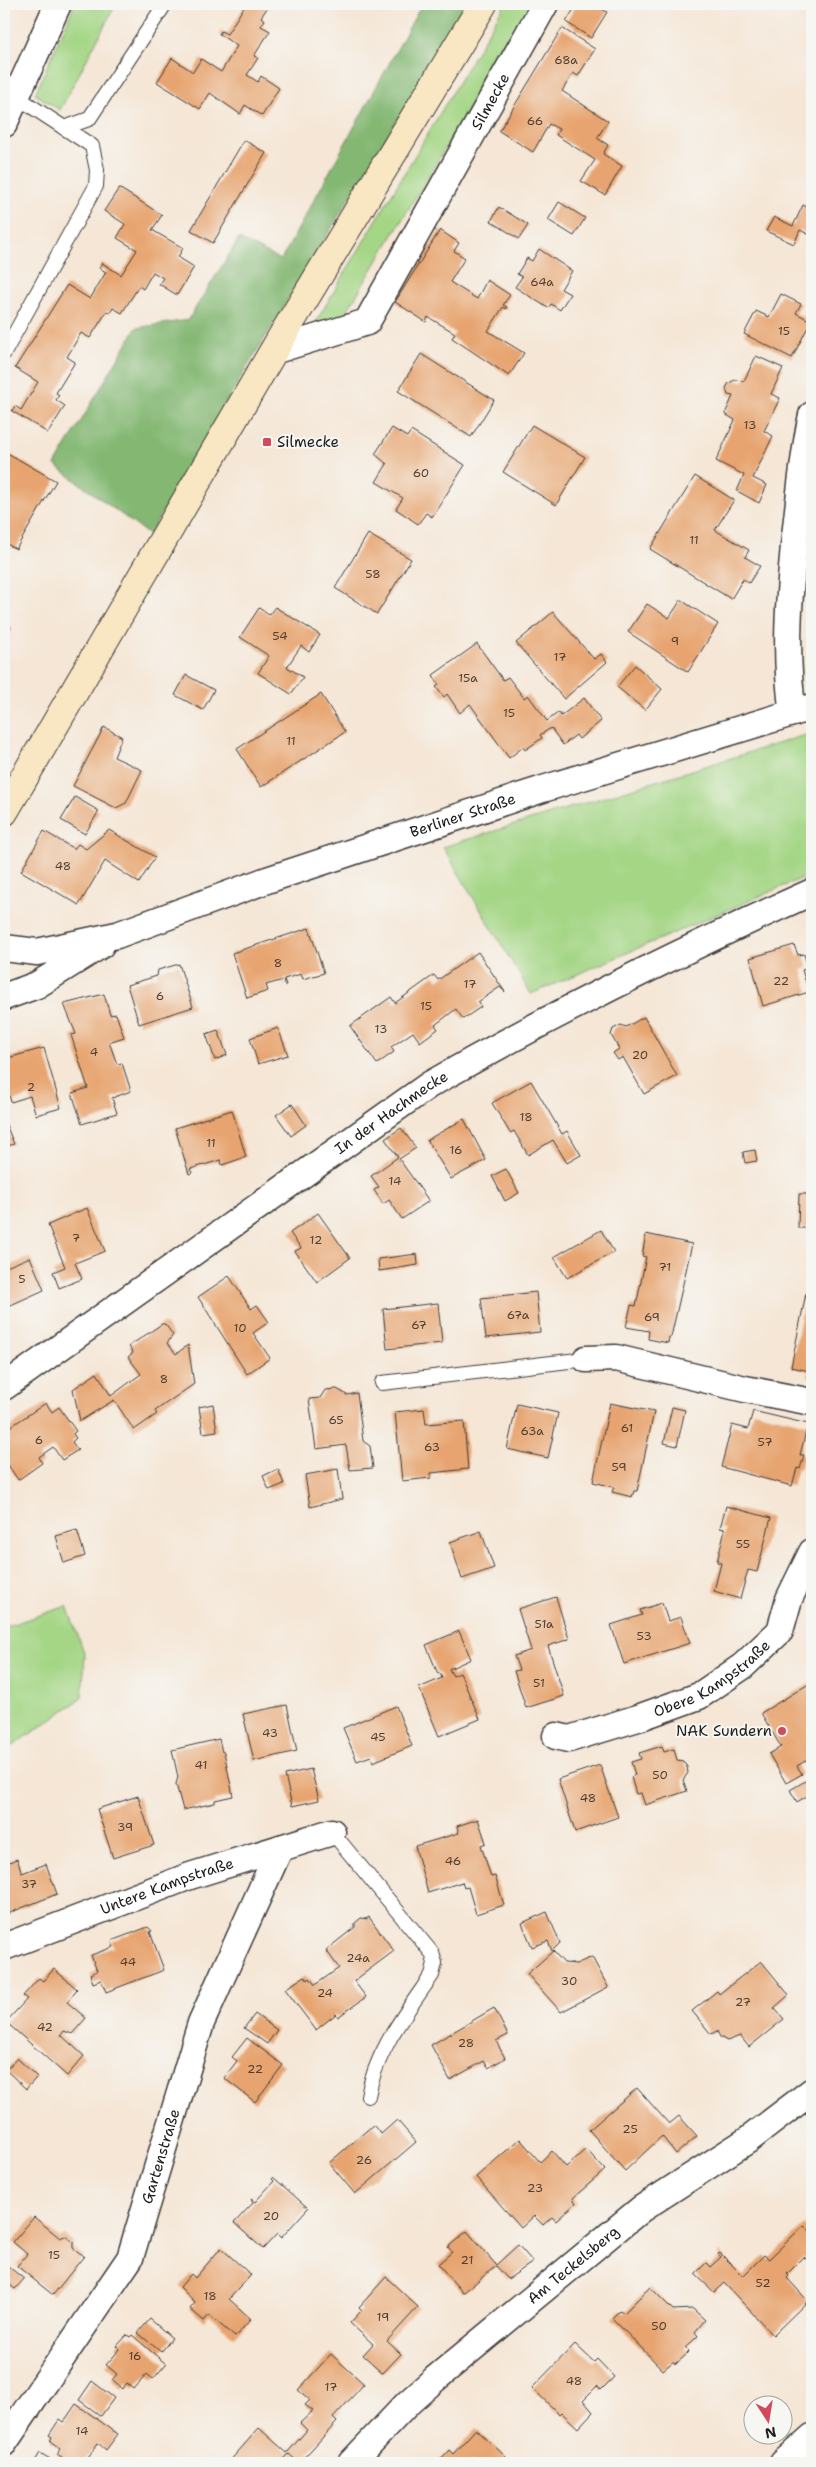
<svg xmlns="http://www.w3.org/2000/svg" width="816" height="2467" font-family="'Shantell Sans',sans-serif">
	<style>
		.green { fill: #a4d685; stroke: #607950 }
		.forest { fill: #83b772; stroke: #506a47 }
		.building { fill: #e7a46f }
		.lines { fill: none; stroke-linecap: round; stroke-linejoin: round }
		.service-casing { stroke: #3d3a38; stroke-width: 16 }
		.minor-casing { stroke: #3d3a38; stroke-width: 29 }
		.secondary-casing { stroke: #3d3a38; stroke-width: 30 }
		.service { stroke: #fff; stroke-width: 14 }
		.minor { stroke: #fff; stroke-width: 26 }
		.secondary { stroke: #f9e7c3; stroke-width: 28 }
		.poi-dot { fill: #d1495b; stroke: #f6f6f2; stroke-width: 2 }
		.labels { text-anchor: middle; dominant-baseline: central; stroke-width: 4; stroke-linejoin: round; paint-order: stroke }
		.number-label { font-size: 12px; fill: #4f3e31 }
		.street-label { font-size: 15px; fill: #1c1c1c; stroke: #f6f6f2 }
		.poi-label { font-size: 15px; fill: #1c1c1c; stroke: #f6f6f2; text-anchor: start }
	</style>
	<rect width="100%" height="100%" fill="#f6f6f2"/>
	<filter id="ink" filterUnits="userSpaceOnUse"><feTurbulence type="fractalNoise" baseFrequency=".02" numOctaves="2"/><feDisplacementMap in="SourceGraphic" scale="10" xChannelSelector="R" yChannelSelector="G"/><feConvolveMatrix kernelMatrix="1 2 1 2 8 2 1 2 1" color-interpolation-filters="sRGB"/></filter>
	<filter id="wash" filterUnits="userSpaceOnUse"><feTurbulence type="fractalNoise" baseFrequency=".0096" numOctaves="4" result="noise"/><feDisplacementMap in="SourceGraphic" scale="20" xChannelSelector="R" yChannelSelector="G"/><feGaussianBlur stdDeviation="1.12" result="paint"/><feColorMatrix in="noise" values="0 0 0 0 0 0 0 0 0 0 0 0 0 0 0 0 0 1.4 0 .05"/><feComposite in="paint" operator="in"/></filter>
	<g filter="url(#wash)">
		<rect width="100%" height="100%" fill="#f5e6d5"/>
		<g class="green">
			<polygon points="75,4 116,4 60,110 35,94"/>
			<polygon points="505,4 532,4 338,326 307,337"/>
			<polygon points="812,733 812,874 531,994 443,847"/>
			<polygon points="67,1606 85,1655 82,1698 4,1752 4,1627"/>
		</g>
		<polygon class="forest" points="422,4 467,4 231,394 149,535 55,465 136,328 188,320 239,239 281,260"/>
		<g id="blocks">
			<g class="building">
				<polygon points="239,4 270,4 261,17 265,20 261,26 270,31 254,56 258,58 247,75 258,82 261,76 279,88 262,116 245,105 240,114 210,93 200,109 157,82 172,58 193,72 201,59 221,72 237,46 219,34 221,31 227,34 244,7"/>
				<polygon points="577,4 593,4 607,12 591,38 566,22"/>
				<polygon points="562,28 595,49 578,76 573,73 562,91 608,121 597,138 608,145 603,154 622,166 605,195 581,181 595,160 556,135 559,129 549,124 533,152 499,131"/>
				<polygon points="244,140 266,153 213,243 191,230"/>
				<polygon points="119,188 162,215 152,230 183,248 178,257 194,267 177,295 159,284 163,278 153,272 143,289 139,286 122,313 113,308 110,313 107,311 90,338 81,333 67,357 75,362 56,393 59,395 56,400 65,406 48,433 12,411 15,406 21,410 38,382 15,368 67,285 90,299 106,272 99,268 102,263 121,275 137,250 117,238 125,224 104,211"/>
				<polygon points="812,201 812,236 800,230 794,244 766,231 774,217 793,226 803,205 809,208"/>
				<polygon points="559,202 585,218 574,236 548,220"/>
				<polygon points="499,207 528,225 519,239 491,221"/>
				<polygon points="440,230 459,243 454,251 465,258 450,282 477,299 487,280 510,295 503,305 507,307 506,309 503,307 488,331 524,353 509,376 452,338 455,333 428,317 426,322 395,302"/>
				<polygon points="539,249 572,271 561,289 570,294 560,310 551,304 548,308 515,287 522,277 517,274 527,258 532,261"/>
				<polygon points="781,294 801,304 796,313 811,321 792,358 744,334 756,311 769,317"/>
				<polygon points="421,354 494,400 471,437 398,391"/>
				<polygon points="756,356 783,368 771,394 780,398 764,431 773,436 753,478 767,485 759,503 737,491 744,475 716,461 735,420 725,414 733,396 728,395 726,388 729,383 735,380 744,381"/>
				<polygon points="532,425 585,457 556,505 503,472"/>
				<polygon points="392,428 407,437 411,431 465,465 432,517 426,513 418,524 396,509 403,498 376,482 387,464 375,454"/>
				<polygon points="4,451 56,481 16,549 5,543 4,545"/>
				<polygon points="695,476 734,500 715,530 749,550 745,557 760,566 749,583 743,579 731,599 650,549"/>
				<polygon points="368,534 411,559 377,614 335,588"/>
				<polygon points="681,600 718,624 688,672 628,632 647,604 669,618"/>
				<polygon points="275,607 320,635 309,652 301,646 287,667 303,677 291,694 258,673 269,656 240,637 259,608 269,615"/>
				<polygon points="553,612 594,659 601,654 607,662 564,699 516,643"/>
				<polygon points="4,623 11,627 4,640"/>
				<polygon points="477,644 503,680 508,677 524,698 528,695 547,721 559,712 561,716 584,698 601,721 579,739 576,735 563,745 551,728 540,735 542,738 525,750 523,747 509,758 470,704 460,713 447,694 444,697 436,687 439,685 433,675"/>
				<polygon points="635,665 662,689 645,710 617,687"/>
				<polygon points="186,675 214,690 203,710 175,695"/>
				<polygon points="321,694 345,732 261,787 237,749"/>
				<polygon points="104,727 122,737 114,757 142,770 126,803 116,808 73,786"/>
				<polygon points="75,797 99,811 85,834 61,820"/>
				<polygon points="109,830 155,857 139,883 105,861 79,905 21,871 44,831 74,849 78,844 86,849"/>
				<polygon points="309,928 324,973 303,979 301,974 284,979 286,985 284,985 283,980 266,985 268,991 247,998 232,953"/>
				<polygon points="794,945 798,955 804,954 808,968 802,970 809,992 763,1006 750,958"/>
				<polygon points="478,952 505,992 500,987 478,1002 481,1007 463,1019 456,1009 435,1025 438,1029 420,1042 413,1032 391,1047 394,1052 377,1064 350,1026 391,997 395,1003 434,975 438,980"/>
				<polygon points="179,964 193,1007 139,1024 127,985 157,976 158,970"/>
				<polygon points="104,994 110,1015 116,1014 124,1037 109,1042 117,1064 122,1063 131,1091 112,1098 117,1113 82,1124 72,1093 88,1088 71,1035 76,1034 64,1004"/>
				<polygon points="644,1017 677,1076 644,1094 623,1057 618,1060 613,1053 619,1049 611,1035 613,1029 621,1025 626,1027"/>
				<polygon points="278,1028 288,1055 258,1064 250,1038"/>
				<polygon points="218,1030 227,1055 215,1060 206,1034"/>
				<polygon points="44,1048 61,1108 36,1115 30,1096 11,1102 4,1078 4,1059"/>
				<polygon points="531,1081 562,1134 567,1131 581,1155 567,1163 553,1140 528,1155 514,1131 510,1133 492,1103"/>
				<polygon points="292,1104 306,1125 291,1136 276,1115"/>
				<polygon points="809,1109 812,1109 812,1122 811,1122"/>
				<polygon points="232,1110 246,1157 222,1165 221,1160 190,1169 192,1173 189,1174 175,1128"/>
				<polygon points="464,1119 486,1160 451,1179 427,1140"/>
				<polygon points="4,1120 14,1144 4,1147"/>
				<polygon points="401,1128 416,1148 399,1159 429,1201 402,1219 389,1200 383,1204 374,1190 379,1187 371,1176 398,1157 385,1139"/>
				<polygon points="755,1150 757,1161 745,1163 743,1152"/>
				<polygon points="506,1169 519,1193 505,1201 492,1176"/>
				<polygon points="799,1194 812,1194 812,1228 798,1228"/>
				<polygon points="87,1208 105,1251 75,1263 82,1279 59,1288 53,1272 65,1267 48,1225"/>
				<polygon points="318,1213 350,1258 317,1282 295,1251 301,1248 290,1233"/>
				<polygon points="811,1228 812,1228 812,1262 809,1262"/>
				<polygon points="601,1230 614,1252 567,1278 554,1257"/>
				<polygon points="646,1234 692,1244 671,1337 669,1337 668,1343 648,1339 649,1331 626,1327 631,1305 636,1306 646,1257 642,1256"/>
				<polygon points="417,1254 418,1265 379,1271 378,1259"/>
				<polygon points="30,1257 44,1290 4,1308 4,1268"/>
				<polygon points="229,1276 251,1309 257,1305 269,1322 253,1333 270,1358 247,1374 198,1297"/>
				<polygon points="536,1292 540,1332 486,1338 481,1298"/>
				<polygon points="806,1293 812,1295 812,1378 808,1377 809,1371 791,1367"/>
				<polygon points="438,1303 442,1343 387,1349 383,1309"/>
				<polygon points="162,1324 165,1324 173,1335 167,1343 176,1354 188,1345 194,1384 155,1411 157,1414 134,1430 114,1400 80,1421 73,1389 97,1373 111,1396 141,1374 128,1357 133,1353 129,1346"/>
				<polygon points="337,1389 347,1395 357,1393 363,1441 370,1446 373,1468 350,1470 346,1445 316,1449 309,1399 320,1398 325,1390"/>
				<polygon points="46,1403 52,1412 59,1407 76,1431 73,1434 76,1438 72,1442 78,1450 62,1460 53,1447 39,1457 42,1463 18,1480 4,1459 4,1431"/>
				<polygon points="610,1403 654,1412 637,1491 634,1491 632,1497 612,1492 614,1487 593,1482"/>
				<polygon points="213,1404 217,1431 203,1433 199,1407"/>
				<polygon points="517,1404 558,1413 548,1458 507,1449"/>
				<polygon points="672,1407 685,1410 677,1446 664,1443"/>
				<polygon points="424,1409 426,1424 464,1421 468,1469 431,1473 431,1478 402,1481 395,1412"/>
				<polygon points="753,1411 808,1424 800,1455 804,1455 800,1469 797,1468 792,1486 721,1467 732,1425 748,1429"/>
				<polygon points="278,1469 284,1484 269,1490 263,1476"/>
				<polygon points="338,1469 342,1499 310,1507 305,1475"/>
				<polygon points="726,1506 771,1518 757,1572 748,1570 740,1599 714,1591 721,1563 717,1562 725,1529 720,1528"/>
				<polygon points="77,1530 85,1556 64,1563 56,1536"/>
				<polygon points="481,1531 494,1568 462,1579 450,1542"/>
				<polygon points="556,1597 569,1639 548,1646 564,1696 526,1708 514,1671 519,1670 514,1656 531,1650 518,1609"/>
				<polygon points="662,1603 668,1621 681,1617 690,1643 624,1664 611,1625 642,1615 640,1610"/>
				<polygon points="459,1631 471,1659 449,1669 453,1676 460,1673 480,1719 439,1736 419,1688 442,1678 440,1673 438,1674 426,1645"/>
				<polygon points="812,1682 812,1757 797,1766 802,1774 786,1783 769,1754 781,1747 761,1713"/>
				<polygon points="287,1705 297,1751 254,1761 243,1714"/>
				<polygon points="396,1706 412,1746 373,1762 371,1756 357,1761 343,1728"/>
				<polygon points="219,1739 222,1752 224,1752 233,1796 215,1800 215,1803 183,1810 176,1784 178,1777 172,1750"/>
				<polygon points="662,1746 664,1752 674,1749 677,1760 683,1761 687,1767 688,1773 683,1780 687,1791 645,1805 641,1793 636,1794 631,1777 635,1775 631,1762 641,1759 639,1753"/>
				<polygon points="600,1765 618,1817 575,1832 558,1779"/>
				<polygon points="311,1769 319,1800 292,1806 285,1775"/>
				<polygon points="812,1777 812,1793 797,1802 790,1790"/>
				<polygon points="138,1796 154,1845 113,1858 97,1809"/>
				<polygon points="478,1819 486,1843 481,1845 491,1877 495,1876 504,1905 476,1914 468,1887 464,1888 462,1882 428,1893 415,1846 459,1833 457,1826"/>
				<polygon points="17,1859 22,1873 46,1864 57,1894 4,1915 4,1864"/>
				<polygon points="547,1912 560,1943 552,1951 548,1941 532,1947 522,1923"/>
				<polygon points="369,1917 394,1951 354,1981 366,1997 338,2017 336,2014 316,2030 285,1989 305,1976 308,1980 310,1978 315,1985 339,1968 326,1950 355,1927 355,1923 361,1918 366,1919"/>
				<polygon points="148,1927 152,1931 150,1932 164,1970 106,1992 101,1980 93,1983 90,1974 97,1971 91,1955 114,1947 111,1941"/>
				<polygon points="553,1951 564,1963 576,1964 592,1957 608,1987 561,2012 527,1974"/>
				<polygon points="761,1961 789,1995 774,2008 784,2019 749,2047 740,2036 727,2041 720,2037 717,2031 711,2034 692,2011 717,1991 719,1994"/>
				<polygon points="54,1969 77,1989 67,2002 86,2018 72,2034 64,2031 61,2035 84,2056 67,2076 6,2022 27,1999 23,1996 39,1978 43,1981"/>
				<polygon points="494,2008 508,2035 496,2041 505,2058 488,2068 484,2061 450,2080 431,2045"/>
				<polygon points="255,2014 277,2030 267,2044 244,2028"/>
				<polygon points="247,2038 283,2065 255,2102 224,2078 237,2061 232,2057"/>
				<polygon points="17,2058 37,2077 26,2089 6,2070"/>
				<polygon points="637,2088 669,2124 679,2116 697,2136 676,2154 662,2136 625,2171 589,2130"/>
				<polygon points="397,2120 416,2142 355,2194 329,2163 373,2125 381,2134"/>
				<polygon points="520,2139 540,2162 552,2151 566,2167 586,2149 605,2170 573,2198 576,2203 556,2221 552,2217 543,2225 534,2216 521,2228 476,2177"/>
				<polygon points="273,2177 308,2208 281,2238 277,2234 263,2249 234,2223 253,2203 251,2199 255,2202 274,2181 272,2179"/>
				<polygon points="34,2217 60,2238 65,2236 73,2242 73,2248 84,2256 53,2295 17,2266 27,2254 13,2242"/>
				<polygon points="804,2225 812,2233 812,2265 804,2257 787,2274 789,2276 787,2278 808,2301 773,2335 724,2283 714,2292 695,2274 706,2263 710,2267 721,2257 718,2254 720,2253 743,2276 764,2255 769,2259"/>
				<polygon points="467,2231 496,2265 518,2245 533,2262 508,2279 496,2266 463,2293 438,2264 452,2252 448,2247"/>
				<polygon points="221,2248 251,2275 229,2299 251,2319 235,2337 209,2315 204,2321 190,2309 195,2303 180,2287 191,2274 195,2278"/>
				<polygon points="4,2263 24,2279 15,2289 4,2280"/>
				<polygon points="386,2277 418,2307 387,2341 401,2354 383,2373 363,2355 373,2344 350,2323 362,2310 359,2307"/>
				<polygon points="650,2287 673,2310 693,2309 705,2320 695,2332 698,2336 685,2348 689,2352 676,2364 674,2361 663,2370 612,2318 620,2310 624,2313"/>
				<polygon points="150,2319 172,2338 161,2352 138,2333"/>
				<polygon points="127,2335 130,2337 132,2335 166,2364 153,2379 147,2374 134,2389 127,2383 122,2389 112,2380 117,2374 106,2365 120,2349 117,2346"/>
				<polygon points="575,2344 594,2362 597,2359 614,2377 601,2390 597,2386 583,2400 593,2412 578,2428 561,2412 559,2414 532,2388"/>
				<polygon points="331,2354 364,2384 333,2418 337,2422 299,2463 289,2454 280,2463 228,2463 259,2428 287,2453 307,2430 300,2423 313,2411 305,2405 310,2400 298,2390"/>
				<polygon points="92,2381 114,2398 101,2416 79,2400"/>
				<polygon points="76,2404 118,2434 106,2450 98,2443 84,2463 75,2458 69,2463 57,2455 61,2449 50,2441 52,2437 49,2435 59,2420 63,2423"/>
				<polygon points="476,2429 506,2457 499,2463 437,2463 449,2450 453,2454"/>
				<polygon points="40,2453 57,2463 34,2463"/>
			</g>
		</g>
	</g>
	<g filter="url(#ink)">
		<use href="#blocks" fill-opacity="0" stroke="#3d3a38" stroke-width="1"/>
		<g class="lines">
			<g class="service-casing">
				<g id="service">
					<polyline points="64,128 89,119 165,4"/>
					<polyline points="4,353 96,186 97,170 92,146 17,97"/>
					<polyline points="382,1383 586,1359"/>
					<path d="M332,1832L432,1953L435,1963L432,1975C406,2013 376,2050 368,2096"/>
				</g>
			</g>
			<g class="minor-casing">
				<g id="minor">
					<polyline points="4,124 58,4"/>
					<path id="s1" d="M273,351L367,322L545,4"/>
					<path d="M793,713C784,654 789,595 795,536C800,495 803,455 812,415"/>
					<path id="s2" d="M4,948L37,952L117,935L267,880L543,789L812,707"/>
					<polyline points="4,997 37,985 101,945"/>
					<polyline points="586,1359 616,1358 745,1389 812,1402"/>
					<path id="s3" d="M4,1387L429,1085C553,1014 682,950 812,892"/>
					<path id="s4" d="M556,1736L569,1739L638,1718L699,1696L743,1666L780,1631L789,1599L812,1552"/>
					<path id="s5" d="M4,1947L190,1876L332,1832"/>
					<path id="s6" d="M4,2443L130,2258L201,2023L280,1848"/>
					<path id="s7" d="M351,2463L408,2403L435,2379L641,2209L748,2140L812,2091"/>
					<polyline points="783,2463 812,2437"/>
				</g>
			</g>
			<g class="secondary-casing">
				<polyline id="secondary" points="4,812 281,338 483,4"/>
			</g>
			<use href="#service" class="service"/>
			<use href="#minor" class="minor"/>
			<use href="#secondary" class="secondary"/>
		</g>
	</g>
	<g class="poi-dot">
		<rect x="262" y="437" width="10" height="10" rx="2.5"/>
		<circle cx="782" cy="1731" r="5"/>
	</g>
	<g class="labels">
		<g class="number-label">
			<text x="566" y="60">68a</text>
			<text x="535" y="121">66</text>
			<text x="542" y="282">64a</text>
			<text x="784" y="331">15</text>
			<text x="750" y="425">13</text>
			<text x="421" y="473">60</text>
			<text x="694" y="540">11</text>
			<text x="373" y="574">58</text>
			<text x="280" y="636">54</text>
			<text x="675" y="641">9</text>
			<text x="560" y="657">17</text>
			<text x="468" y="678">15a</text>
			<text x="509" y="713">15</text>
			<text x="291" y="741">11</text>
			<text x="63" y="866">48</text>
			<text x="278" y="963">8</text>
			<text x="781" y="981">22</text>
			<text x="470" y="984">17</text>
			<text x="160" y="996">6</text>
			<text x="426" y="1006">15</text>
			<text x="381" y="1029">13</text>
			<text x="94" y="1052">4</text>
			<text x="640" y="1055">20</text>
			<text x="31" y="1087">2</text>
			<text x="526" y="1117">18</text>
			<text x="211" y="1143">11</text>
			<text x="456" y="1150">16</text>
			<text x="395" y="1181">14</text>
			<text x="76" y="1238">7</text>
			<text x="316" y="1240">12</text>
			<text x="665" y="1267">71</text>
			<text x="22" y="1279">5</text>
			<text x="518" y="1315">67a</text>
			<text x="652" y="1317">69</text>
			<text x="419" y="1325">67</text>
			<text x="240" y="1328">10</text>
			<text x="164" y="1379">8</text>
			<text x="336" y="1420">65</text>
			<text x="627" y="1428">61</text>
			<text x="532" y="1431">63a</text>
			<text x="39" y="1440">6</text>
			<text x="765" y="1442">57</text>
			<text x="432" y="1447">63</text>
			<text x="619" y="1467">59</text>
			<text x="743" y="1544">55</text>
			<text x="544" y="1624">51a</text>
			<text x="644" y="1636">53</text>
			<text x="539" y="1683">51</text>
			<text x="270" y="1733">43</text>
			<text x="378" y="1737">45</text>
			<text x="201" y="1765">41</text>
			<text x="660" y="1775">50</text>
			<text x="588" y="1798">48</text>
			<text x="125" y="1827">39</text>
			<text x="453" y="1861">46</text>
			<text x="29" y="1884">37</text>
			<text x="358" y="1958">24a</text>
			<text x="128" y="1962">44</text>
			<text x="569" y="1981">30</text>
			<text x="325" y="1993">24</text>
			<text x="743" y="2002">27</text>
			<text x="45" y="2027">42</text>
			<text x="466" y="2043">28</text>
			<text x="255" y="2069">22</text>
			<text x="630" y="2129">25</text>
			<text x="364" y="2160">26</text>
			<text x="535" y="2188">23</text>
			<text x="271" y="2216">20</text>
			<text x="54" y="2255">15</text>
			<text x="467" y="2260">21</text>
			<text x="763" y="2283">52</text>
			<text x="210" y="2296">18</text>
			<text x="383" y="2317">19</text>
			<text x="659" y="2326">50</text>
			<text x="135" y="2356">16</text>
			<text x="574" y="2381">48</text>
			<text x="331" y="2387">17</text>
			<text x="82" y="2431">14</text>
		</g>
		<g class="street-label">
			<text stroke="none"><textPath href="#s1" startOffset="351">Silmecke</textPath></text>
			<text stroke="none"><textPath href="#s2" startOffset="481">Berliner Straße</textPath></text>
			<text stroke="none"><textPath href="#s3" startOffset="475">In der Hachmecke</textPath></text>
			<text stroke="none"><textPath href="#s4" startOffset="170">Obere Kampstraße</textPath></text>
			<text stroke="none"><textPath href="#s5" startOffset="174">Untere Kampstraße</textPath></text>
			<text stroke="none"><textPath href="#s6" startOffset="330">Gartenstraße</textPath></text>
			<text stroke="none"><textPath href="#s7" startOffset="298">Am Teckelsberg</textPath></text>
		</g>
		<g class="poi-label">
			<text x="277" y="442">Silmecke</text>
			<text x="772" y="1731" text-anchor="end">NAK Sundern</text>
		</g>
	</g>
	<rect width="816" height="2467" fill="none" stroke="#f6f6f2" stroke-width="20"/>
	<g transform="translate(768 2420) rotate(168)"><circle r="24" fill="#f6f6f2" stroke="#9f9f9c"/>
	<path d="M0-4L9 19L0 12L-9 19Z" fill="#d1495b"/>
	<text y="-8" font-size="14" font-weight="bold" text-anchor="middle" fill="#1c1c1c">N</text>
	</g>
</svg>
